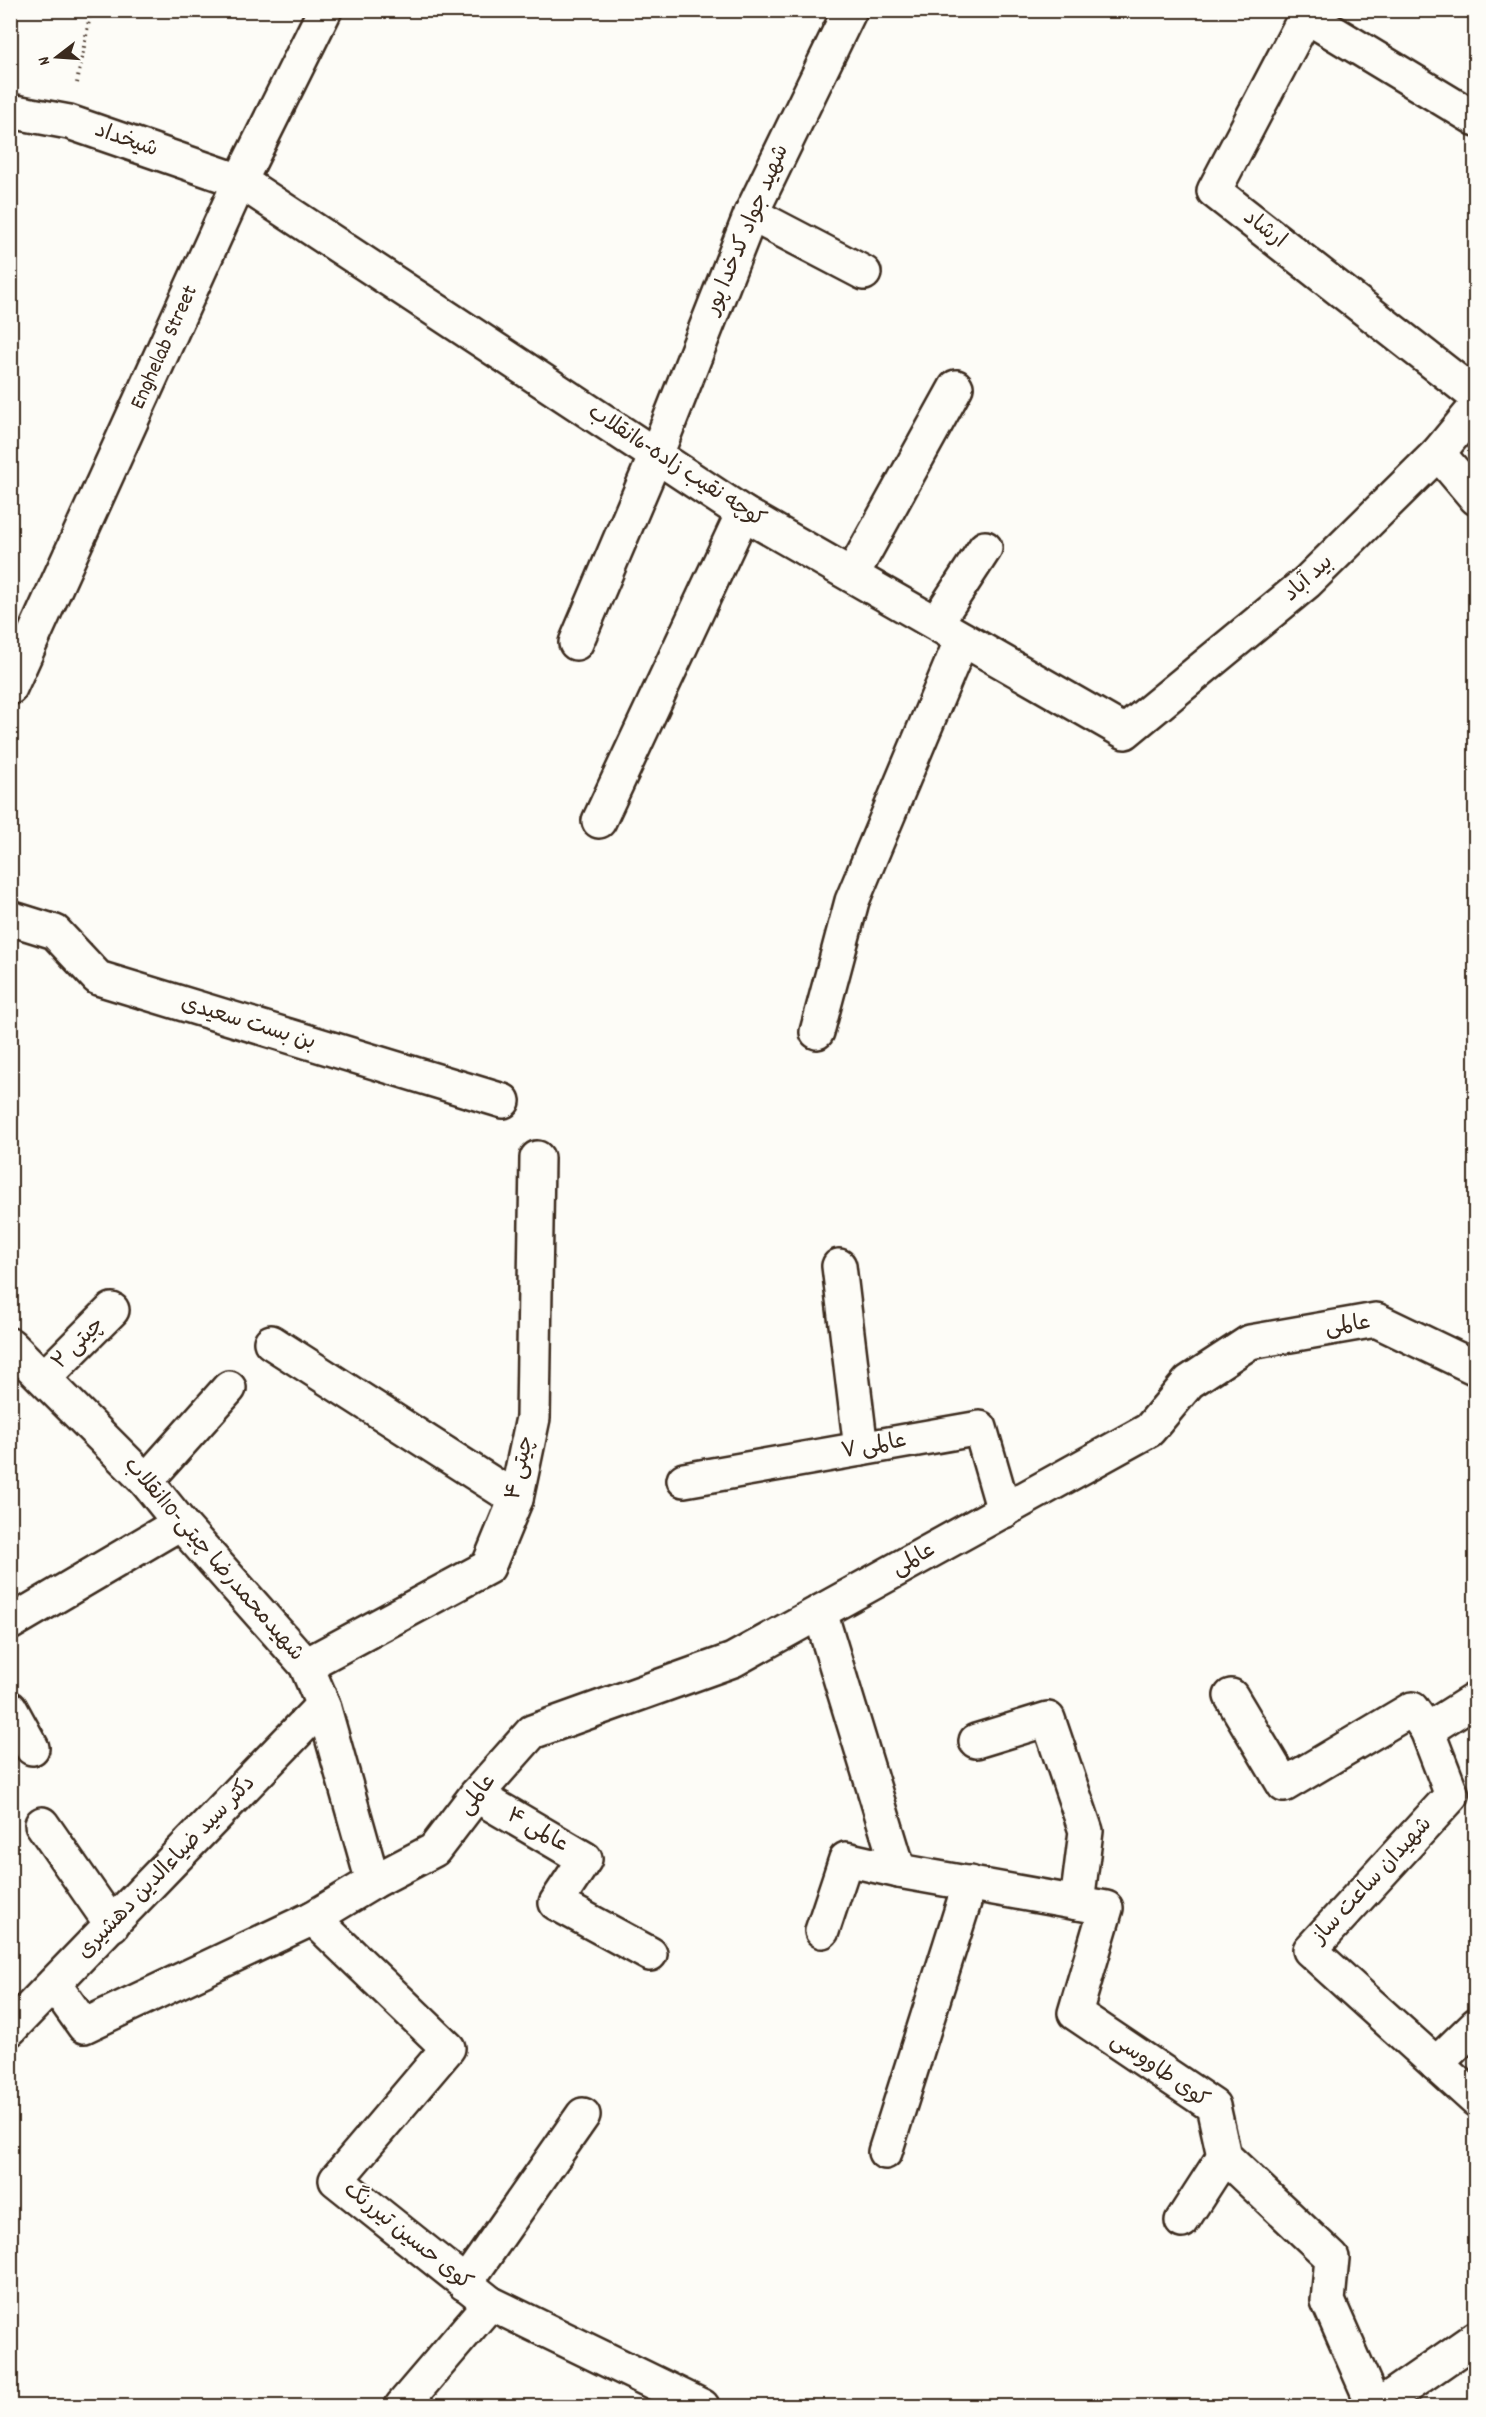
<svg xmlns="http://www.w3.org/2000/svg" width="1486" height="2417" font-family="Dekko,'Playpen Sans Arabic',sans-serif">
	<style>
		.lines { fill: none; stroke-linecap: round; stroke-linejoin: round }
		.street-casing { stroke: #3b2a1e; stroke-width: 38 }
		.secondary-casing { stroke: #3b2a1e; stroke-width: 38 }
		.path { stroke: #3b2a1e; stroke-width: 4; stroke-dasharray: 1.5 4.5; stroke-linecap: butt }
		.street { stroke: #fdfcf7; stroke-width: 33 }
		.secondary { stroke: #fdfcf7; stroke-width: 33 }
		.labels { text-anchor: middle; dominant-baseline: central; stroke-width: 4.5; stroke-linejoin: round; paint-order: stroke }
		.street-label { font-size: 22px; fill: #3b2a1e; stroke: #fdfcf7 }
	</style>
	<rect width="100%" height="100%" fill="#fdfcf7"/>
	<filter id="ink" filterUnits="userSpaceOnUse"><feTurbulence type="fractalNoise" baseFrequency=".0167" numOctaves="2"/><feDisplacementMap in="SourceGraphic" scale="12" xChannelSelector="R" yChannelSelector="G"/><feConvolveMatrix kernelMatrix="1 2 1 2 8 2 1 2 1" color-interpolation-filters="sRGB"/></filter>
	<g filter="url(#ink)">
		<g class="lines">
			<g class="street-casing">
				<g id="street">
					<polyline points="1309,10 1214,191 1476,396"/>
					<polyline points="1306,16 1476,119"/>
					<polyline points="10,111 69,122 240,181 743,513 1125,732 1307,582 1438,453 1476,407"/>
					<polyline points="751,214 864,273"/>
					<polyline points="1438,453 1476,498"/>
					<polyline points="852,575 956,387"/>
					<polyline points="936,623 985,548"/>
					<polyline points="576,643 656,455 751,214 850,10"/>
					<polyline points="599,821 743,513"/>
					<polyline points="10,918 55,932 98,978 503,1101"/>
					<polyline points="817,1032 852,901 962,639"/>
					<polyline points="839,1266 861,1449"/>
					<polyline points="271,1342 516,1499"/>
					<polyline points="10,1345 146,1481 180,1523 306,1665 323,1705 373,1882"/>
					<polyline points="45,1377 112,1310"/>
					<polyline points="684,1480 980,1428 1004,1511"/>
					<polyline points="146,1481 229,1388"/>
					<polyline points="820,1612 899,1871"/>
					<polyline points="10,1623 180,1523"/>
					<polyline points="306,1665 488,1567 516,1499 533,1418 537,1158"/>
					<polyline points="1231,1696 1284,1785 1412,1709 1427,1730"/>
					<polyline points="1476,1699 1427,1730 1452,1795 1310,1950 1476,2100"/>
					<polyline points="10,1708 32,1748"/>
					<polyline points="976,1741 1048,1719 1086,1831 1077,1903"/>
					<polyline points="476,1795 585,1859 556,1903 650,1954"/>
					<polyline points="42,1824 112,1925"/>
					<polyline points="822,1931 846,1859 899,1871 1106,1908 1075,2013 1213,2106 1224,2156 1332,2258 1328,2301 1374,2406"/>
					<polyline points="54,1984 84,2026 313,1918"/>
					<polyline points="10,2029 323,1705"/>
					<polyline points="1436,2064 1476,2025"/>
					<polyline points="885,2152 970,1883"/>
					<polyline points="1182,2221 1224,2156"/>
					<polyline points="465,2284 583,2115"/>
					<polyline points="402,2406 490,2303"/>
					<polyline points="702,2406 490,2303 336,2180 448,2048 313,1918 373,1882 434,1850 476,1795 532,1732 733,1660 1149,1430 1189,1382 1250,1342 1376,1320 1476,1368"/>
					<polyline points="1378,2406 1476,2338"/>
				</g>
			</g>
			<g class="secondary-casing">
				<g id="secondary">
					<path id="s1" d="M10,688L240,181L325,10"/>
				</g>
			</g>
			<polyline class="path" points="77,83 91,10"/>
			<use href="#street" class="street"/>
			<use href="#secondary" class="secondary"/>
		</g>
	</g>
	<g class="labels">
		<g class="street-label">
			<text transform="translate(126 141) rotate(19)">شیخداد</text>
			<text transform="translate(748 230) rotate(-67)">شهید جواد کدخدا پور</text>
			<text transform="translate(1264 230) rotate(38)">ارشاد</text>
			<text stroke="none"><textPath href="#s1" startOffset="374">Enghelab Street</textPath></text>
			<text transform="translate(676 467) rotate(33)">کوچه نقیب زاده-6انقلاب</text>
			<text transform="translate(1309 579) rotate(-42)">بید آباد</text>
			<text transform="translate(248 1024) rotate(17)">بن بست سعیدی</text>
			<text transform="translate(1348 1326) rotate(-7)">عالمی</text>
			<text transform="translate(79 1344) rotate(-45)">چیتی ۲</text>
			<text transform="translate(874 1447) rotate(-10)">عالمی ۷</text>
			<text transform="translate(521 1468) rotate(-77)">چیتی ۴</text>
			<text transform="translate(213 1560) rotate(49)">شهیدمحمدرضا چیتی-10انقلاب</text>
			<text transform="translate(914 1560) rotate(-29)">عالمی</text>
			<text transform="translate(478 1795) rotate(-51)">عالمی</text>
			<text transform="translate(537 1831) rotate(30)">عالمی ۴</text>
			<text transform="translate(167 1868) rotate(-46)">دکتر سید ضیاءالدین دهشیری</text>
			<text transform="translate(1373 1881) rotate(-47)">شهیدان ساعت ساز</text>
			<text transform="translate(1159 2071) rotate(35)">کوی طاووسی</text>
			<text transform="translate(407 2237) rotate(39)">کوی حسین تیررنگ</text>
		</g>
	</g>
	<rect width="1486" height="2417" fill="none" stroke="#fdfcf7" stroke-width="36"/>
	<rect x="18" y="18" width="1450" height="2381" fill="none" stroke="#3b2a1e" stroke-width="2" filter="url(#ink)"/>
	<g transform="translate(57 57) rotate(253)" stroke="#fdfcf7" stroke-width="4.5" paint-order="stroke">
	<path d="M0-4.5L10 22L0 15L-10 22Z" fill="#3b2a1e"/>
	<text y="-9" font-size="16" font-weight="bold" text-anchor="middle" fill="#3b2a1e">N</text>
	</g>
</svg>
